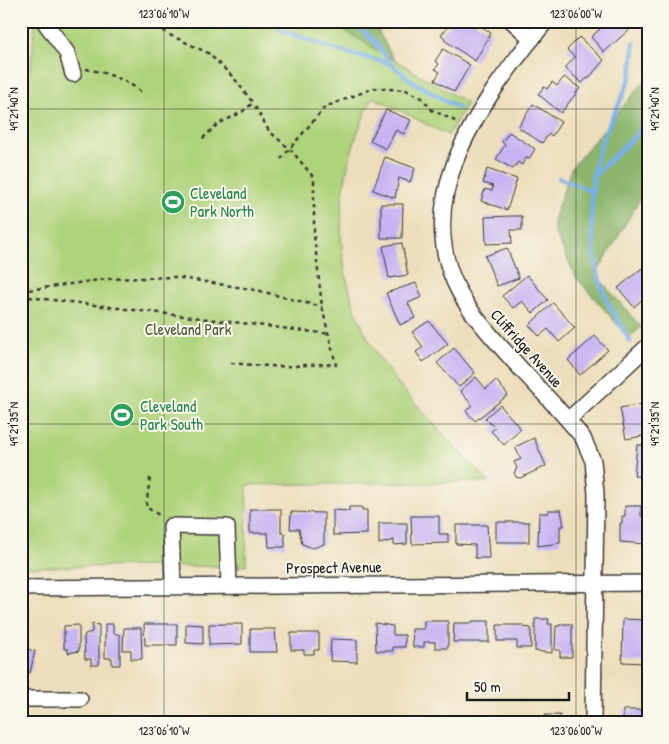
<svg xmlns="http://www.w3.org/2000/svg" width="669" height="744" font-family="'Patrick Hand',sans-serif">
	<style>
		.green { fill: #afd37c; stroke: #66784c }
		.forest { fill: #8bb56c; stroke: #546844 }
		.lines { fill: none; stroke-linecap: round; stroke-linejoin: round }
		.stream { stroke: #77afe7; stroke-width: 4.5 }
		.building { fill: #c6b4f2 }
		.minor-casing { stroke: #3b3934; stroke-width: 18 }
		.path { stroke: #3b3934; stroke-width: 2.5; stroke-dasharray: 4 4; stroke-linecap: butt }
		.minor { stroke: #fff; stroke-width: 15 }
		.ticks { fill: none; stroke: #1c1c1c; stroke-width: 1; stroke-opacity: 0.45 }
		.labels { text-anchor: middle; dominant-baseline: central; stroke-width: 4; stroke-linejoin: round; paint-order: stroke }
		.leisure-label { font-size: 16px; fill: #27864d; stroke: #fbf7ec; text-anchor: start }
		.park-label { font-size: 16px; fill: #4f5c3e; stroke: #fbf7ec }
		.street-label { font-size: 16px; fill: #1c1c1c; stroke: #fbf7ec }
		.neatline { fill: none; stroke: #1c1c1c; stroke-width: 2 }
		.ticks-label { font-size: 12px; text-anchor: middle; fill: #1c1c1c }
	</style>
	<rect width="100%" height="100%" fill="#fbf7ec"/>
	<filter id="ink" filterUnits="userSpaceOnUse"><feTurbulence type="fractalNoise" baseFrequency=".02" numOctaves="2"/><feDisplacementMap in="SourceGraphic" scale="10" xChannelSelector="R" yChannelSelector="G"/><feConvolveMatrix kernelMatrix="1 2 1 2 8 2 1 2 1" color-interpolation-filters="sRGB"/></filter>
	<filter id="wash" filterUnits="userSpaceOnUse"><feTurbulence type="fractalNoise" baseFrequency=".0096" numOctaves="4" result="noise"/><feDisplacementMap in="SourceGraphic" scale="20" xChannelSelector="R" yChannelSelector="G"/><feGaussianBlur stdDeviation="1.12" result="paint"/><feColorMatrix in="noise" values="0 0 0 0 0 0 0 0 0 0 0 0 0 0 0 0 0 1.4 0 .05"/><feComposite in="paint" operator="in"/></filter>
	<g filter="url(#wash)">
		<rect width="100%" height="100%" fill="#ecdebc"/>
		<path class="green" d="M35,21H329L467,103L448,135L373,97C330,181 328,283 383,363C413,406 453,443 489,482L247,485L246,566L21,567V117L32,58Z"/>
		<g class="forest">
			<polygon points="329,21 373,21 394,60"/>
			<polygon points="648,77 648,185 596,275 641,327 629,338 576,277 554,231 554,217 572,167"/>
		</g>
		<g class="lines">
			<g class="stream">
				<polyline points="353,21 374,41 391,64 412,81 458,108"/>
				<polyline points="278,29 336,50 391,64"/>
				<polyline points="593,176 637,134 648,116"/>
				<polyline points="559,178 593,192"/>
				<path d="M630,341C622,328 614,315 607,301C589,261 586,185 601,144C609,120 624,98 631,74C633,64 633,53 634,43"/>
			</g>
		</g>
		<g id="blocks">
			<g class="building">
				<polygon points="453,21 474,21 491,33 475,61 444,40 445,38 441,35"/>
				<polygon points="598,21 623,21 630,29 604,52 591,37 600,29 595,24"/>
				<polygon points="579,37 604,60 588,79 587,78 582,83 565,68 575,57 567,50"/>
				<polygon points="443,49 470,65 454,92 435,80 440,72 435,69 439,64 435,61"/>
				<polygon points="564,77 580,88 561,113 538,94 544,87 547,89 552,82 557,86"/>
				<polygon points="533,104 561,122 552,136 549,134 542,143 518,127"/>
				<polygon points="386,110 411,120 404,134 396,130 386,149 370,141"/>
				<polygon points="509,132 535,149 529,159 526,158 522,165 518,162 513,169 496,159 505,145 502,142"/>
				<polygon points="385,157 415,168 410,182 399,178 395,198 373,190"/>
				<polygon points="487,169 517,179 507,210 481,201 485,189 492,191 493,186 483,183"/>
				<polygon points="381,204 403,204 402,238 381,238"/>
				<polygon points="511,216 522,216 522,230 511,230 512,243 486,244 485,217"/>
				<polygon points="402,243 408,275 389,278 383,246"/>
				<polygon points="507,248 519,278 497,286 485,256"/>
				<polygon points="642,268 648,275 648,298 646,300 644,298 634,307 618,288"/>
				<polygon points="527,275 548,300 533,313 522,301 513,308 502,296"/>
				<polygon points="416,283 422,297 408,303 415,318 400,325 386,293"/>
				<polygon points="553,303 575,328 559,342 548,329 539,336 529,325"/>
				<polygon points="429,321 448,344 423,362 416,352 423,347 412,332"/>
				<polygon points="595,336 608,350 580,375 568,360"/>
				<polygon points="454,348 475,373 459,387 437,363"/>
				<polygon points="476,377 486,389 496,380 508,395 475,421 466,411 472,405 460,391"/>
				<polygon points="643,404 645,419 648,418 648,435 626,439 620,408"/>
				<polygon points="500,405 521,429 504,445 491,431 495,428 485,418"/>
				<polygon points="534,438 546,466 520,478 516,477 514,473 517,468 514,462 521,459 515,447"/>
				<polygon points="637,445 648,445 648,477 634,476"/>
				<polygon points="625,506 641,506 641,516 646,516 646,544 620,542 620,523 622,523 622,516 625,516"/>
				<polygon points="349,507 362,507 362,510 367,510 367,534 333,535 333,510 349,511"/>
				<polygon points="250,509 281,509 281,533 285,533 285,547 269,547 268,533 250,533"/>
				<polygon points="548,510 561,510 564,526 560,526 560,543 538,546 539,513 548,513"/>
				<polygon points="291,512 324,513 324,544 313,548 302,544 299,529 290,529"/>
				<polygon points="411,516 439,516 439,534 448,534 448,543 412,544"/>
				<rect x="496" y="522" width="33" height="20"/>
				<polygon points="379,523 407,523 407,544 394,545 394,540 379,544"/>
				<polygon points="456,525 487,525 489,558 475,558 475,545 456,544"/>
				<polygon points="535,619 549,619 548,624 552,624 552,653 535,651"/>
				<polygon points="623,619 645,620 644,663 622,662"/>
				<polygon points="424,621 448,621 448,648 435,648 435,642 424,642 424,647 413,647 412,629 424,629"/>
				<polygon points="472,621 489,621 489,642 453,642 454,623 472,623"/>
				<polygon points="375,623 393,626 393,635 405,635 405,647 393,647 393,651 376,651"/>
				<polygon points="92,624 99,625 99,665 91,665 91,659 85,659 84,638 85,634 92,632"/>
				<polygon points="105,624 113,624 113,633 120,635 120,665 112,665 112,658 105,658"/>
				<polygon points="144,624 177,624 177,645 145,645"/>
				<polygon points="186,624 203,625 203,644 186,643"/>
				<polygon points="209,624 242,624 242,644 209,645"/>
				<polygon points="560,624 572,624 572,657 560,657 560,650 555,650 556,626 560,626"/>
				<polygon points="79,625 79,651 68,653 68,649 64,649 64,626"/>
				<polygon points="497,625 523,625 523,627 531,628 531,648 517,648 517,641 497,641"/>
				<polygon points="124,628 141,628 142,659 131,659 131,650 123,650"/>
				<polygon points="250,629 275,629 277,652 250,652"/>
				<polygon points="291,633 319,633 319,650 314,650 314,654 304,654 304,650 291,650"/>
				<polygon points="331,639 357,640 357,662 330,661"/>
				<polygon points="21,648 35,651 30,673 21,670"/>
				<rect x="623" y="710" width="21" height="13"/>
				<rect x="545" y="715" width="15" height="8"/>
			</g>
		</g>
	</g>
	<g filter="url(#ink)">
		<use href="#blocks" fill-opacity="0" stroke="#3b3934" stroke-width="1"/>
		<g class="lines">
			<g class="minor-casing">
				<g id="minor">
					<polyline points="44,21 67,53 73,74"/>
					<polyline points="512,21 532,39"/>
					<path d="M546,21C479,104 395,213 475,316C508,359 549,396 583,438L593,461L596,494L593,723"/>
					<polyline points="568,420 648,346"/>
					<polyline points="173,586 171,526 227,527 229,586"/>
					<polyline points="21,588 648,583"/>
					<polyline points="21,699 80,699"/>
				</g>
			</g>
			<g class="path">
				<polyline points="150,21 170,35 208,53 234,78 253,103 242,112 218,124 201,140"/>
				<path d="M86,69C105,72 128,80 142,93"/>
				<polyline points="21,70 27,21"/>
				<polyline points="281,159 325,107 374,88 406,90 422,98 432,110 459,123"/>
				<polyline points="21,291 106,279 175,277 256,290 322,307"/>
				<polyline points="21,296 330,334"/>
				<path d="M231,363C252,365 273,367 294,366C309,365 321,363 336,365L322,307L314,235V178L292,151L269,131L253,103"/>
				<polyline points="150,478 146,507 162,517"/>
			</g>
			<use href="#minor" class="minor"/>
		</g>
	</g>
	<path class="ticks" d="M164,21V723M576,21V723M21,109H648M21,424H648"/>
	<defs>
		<g id="stadium-disc" transform="scale(1.25)"><circle r="9.5" fill="#2e9e5b" stroke="#fbf7ec"/><path d="M0-5a6.5 5 0 1 0 0 10a6.5 5 0 1 0 0-10ZM-3.5-1.8h7v3.6h-7Z" fill="#fff"/></g>
	</defs>
	<g fill-rule="evenodd">
		<use href="#stadium-disc" x="173" y="202"/>
		<use href="#stadium-disc" x="122" y="415"/>
	</g>
	<g class="labels">
		<g class="leisure-label">
			<text x="190" y="193">Cleveland<tspan x="190" dy="18">Park North</tspan></text>
			<text x="140" y="406">Cleveland<tspan x="140" dy="18">Park South</tspan></text>
		</g>
		<g class="park-label">
			<text x="188" y="329">Cleveland Park</text>
		</g>
		<g class="street-label">
			<text transform="translate(527 348) rotate(48)">Cliffridge Avenue</text>
			<text transform="translate(334 567) rotate(-1)">Prospect Avenue</text>
		</g>
	</g>
	<rect width="669" height="744" fill="none" stroke="#fbf7ec" stroke-width="55"/>
	<path d="M467 692v8h102v-8" fill="none" stroke="#1c1c1c" stroke-width="2.5"/>
	<text x="474" y="692" font-size="15" fill="#1c1c1c" stroke="#fbf7ec" stroke-width="4" paint-order="stroke">50 m</text>
	<rect x="28" y="28" width="614" height="688" class="neatline"/>
	<g class="ticks-label">
		<text x="164" y="18">123°06'10"W</text>
		<text x="576" y="18">123°06'00"W</text>
		<text transform="translate(14 109) rotate(-90)" y="4">49°21'40"N</text>
		<text transform="translate(655 109) rotate(-90)" y="4">49°21'40"N</text>
		<text transform="translate(14 424) rotate(-90)" y="4">49°21'35"N</text>
		<text transform="translate(655 424) rotate(-90)" y="4">49°21'35"N</text>
		<text x="164" y="735">123°06'10"W</text>
		<text x="576" y="735">123°06'00"W</text>
	</g>
</svg>
